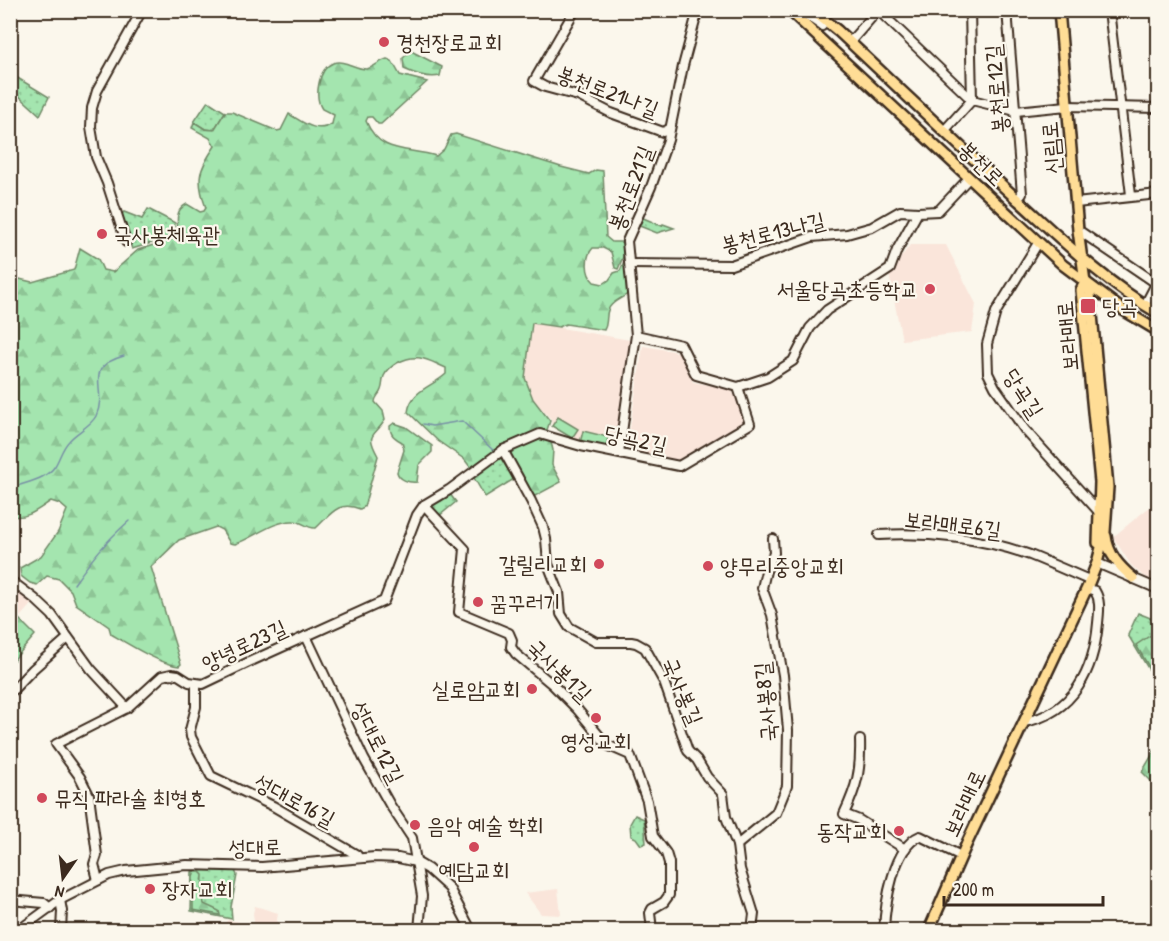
<svg xmlns="http://www.w3.org/2000/svg" width="1169" height="941" font-family="'Patrick Hand','Poor Story',sans-serif">
	<style>
		.built { fill: #fae5da }
		.green { fill: url(#green-dots); stroke: #708866; stroke-width: 1.5 }
		.forest { fill: url(#forest-firs); stroke: #708866; stroke-width: 1.5 }
		.pitch { fill: #a4e5af; stroke: #708866; stroke-width: 1.5 }
		.lines { fill: none; stroke-linecap: round; stroke-linejoin: round }
		.stream { stroke: #7891a5; stroke-width: 1.5 }
		.minor-casing { stroke: #3b2a1e; stroke-width: 12 }
		.major-casing { stroke: #3b2a1e; stroke-width: 14 }
		.minor { stroke: #fbf7ec; stroke-width: 8 }
		.major { stroke: #ffdd96; stroke-width: 9 }
		.poi-dot { fill: #d1495b; stroke: #fbf7ec; stroke-width: 2 }
		.labels { text-anchor: middle; dominant-baseline: central; stroke-width: 4.5; stroke-linejoin: round; paint-order: stroke }
		.poi-label { font-size: 22px; fill: #3b2a1e; stroke: #fbf7ec; text-anchor: start }
		.street-label { font-size: 22px; fill: #3b2a1e; stroke: #fbf7ec }
	</style>
	<defs>
		<pattern id="green-dots" width="8" height="8" patternUnits="userSpaceOnUse" patternTransform="scale(1.5)"><rect width="8" height="8" fill="#a4e5af"/><path d="M2 2h.1M6 6h.1" fill="none" stroke="#8ec596" stroke-width="1.8" stroke-linecap="round"/></pattern>
		<pattern id="forest-firs" width="22" height="20" patternUnits="userSpaceOnUse" patternTransform="scale(1.5)"><rect width="22" height="20" fill="#a4e5af"/><path d="M5 1l3.5 6h-7zM16 11l3.5 6h-7z" fill="#8ec596"/></pattern>
	</defs>
	<rect width="100%" height="100%" fill="#fbf7ec"/>
	<filter id="ink" filterUnits="userSpaceOnUse"><feTurbulence type="fractalNoise" baseFrequency=".0167" numOctaves="2"/><feDisplacementMap in="SourceGraphic" scale="12" xChannelSelector="R" yChannelSelector="G"/><feConvolveMatrix kernelMatrix="1 2 1 2 8 2 1 2 1" color-interpolation-filters="sRGB"/></filter>
	<g filter="url(#ink)">
		<g class="built">
			<polygon points="910,245 946,245 976,304 972,332 902,340 889,274"/>
			<polygon points="532,323 630,340 617,451 580,444 552,427 551,419 533,399 525,378"/>
			<polygon points="643,346 679,352 693,382 730,389 740,403 746,422 677,464 626,453"/>
			<polygon points="1158,500 1158,583 1142,575 1131,565 1113,537"/>
			<polygon points="10,583 34,601 20,617 11,610"/>
			<polygon points="558,889 561,915 541,914 525,893"/>
			<polygon points="255,906 278,913 276,928 272,930 255,930 253,913"/>
			<polygon points="228,920 239,922 240,924 251,923 252,930 218,930"/>
		</g>
		<g class="green">
			<polygon points="11,74 49,97 40,115 16,93"/>
			<polygon points="208,101 225,112 214,130 205,129 194,122"/>
			<polygon points="148,209 175,223 174,236 132,249 121,215 124,212 142,219"/>
			<polygon points="641,217 662,226 663,224 674,228 657,233 637,225"/>
			<polygon points="500,457 514,479 485,497 473,476"/>
			<polygon points="449,493 456,502 439,516 429,507"/>
			<polygon points="1138,613 1158,621 1158,685 1128,635"/>
			<polygon points="635,815 644,819 646,843 641,845 636,838 631,836 630,824"/>
			<polygon points="205,870 235,871 237,875 231,907 232,919 191,911 192,872"/>
		</g>
		<g class="forest">
			<path d="M411,51L442,67L440,76C428,79 415,74 404,69L403,58Z"/>
			<path d="M387,59L392,61L400,75L427,82L381,124H378L372,117H368L366,121C380,155 407,147 436,156L444,149L451,135L456,134L561,167L589,174L596,170L603,171L606,237L612,242H622L625,252L618,269L615,268L611,252L603,248H593C585,256 585,274 594,282L603,284L609,280L614,273L620,271L625,259L629,293C620,300 607,303 607,316C606,323 607,325 604,330L566,324L559,327L532,323L525,378L533,399L550,421L547,430L503,444L471,468L464,459L438,441L408,412C411,390 432,387 446,374V368C427,360 418,352 397,363C392,366 387,370 384,376C382,381 383,386 381,390C379,396 376,395 375,402L383,411L385,420C374,438 365,432 378,456L364,507L360,509C338,500 331,514 316,528C307,529 302,521 294,521C274,520 253,538 235,544L230,543L222,530L216,527L179,540L151,567L181,664L179,666C160,664 128,644 111,634L109,627L76,604L71,591L59,579L47,576L37,585L30,583L21,576L20,568L41,556L58,532L67,510L60,504L51,501C37,510 28,519 11,516V277L32,282L74,270L80,248L98,259L103,270L113,272L138,250L176,238C181,226 171,212 187,204L200,212L204,211L206,208C196,179 198,171 215,146L210,138L192,128L194,122L205,129L214,130L225,112H232L277,131L281,130L289,114C303,122 316,134 332,124L334,115L322,109C314,97 318,69 333,63C344,59 355,69 366,69C374,68 379,61 387,59Z"/>
			<path d="M394,423L406,427L432,446V452L419,465L417,482C409,483 399,480 397,472L404,450L402,442C394,437 390,435 390,426Z"/>
			<polygon points="540,437 551,442 553,450 552,465 561,482 535,496 533,495 507,451"/>
			<polygon points="11,611 35,635 11,663"/>
			<polygon points="1151,635 1158,645 1158,682 1136,645"/>
			<polygon points="1158,745 1158,788 1142,772"/>
			<polygon points="195,872 200,872 203,875 202,895 204,904 219,911 220,915 193,910 193,877"/>
		</g>
		<g class="pitch">
			<polygon points="558,417 578,429 572,438 552,426"/>
			<polygon points="583,431 608,437 606,449 580,443"/>
		</g>
		<g class="lines">
			<g class="stream">
				<polyline points="423,424 432,426 462,421 495,452"/>
				<path d="M10,489C25,482 46,480 55,466C60,458 62,448 69,441C76,432 91,426 96,416C109,389 80,368 124,356"/>
				<path d="M74,584C92,559 104,543 129,521"/>
			</g>
			<g class="minor-casing">
				<g id="minor">
					<polyline points="575,10 534,81 545,87 578,96 611,113 663,132 669,129"/>
					<polyline points="799,10 822,26 826,21 824,17"/>
					<polyline points="878,10 972,100 1016,111 1067,106 1158,108"/>
					<polyline points="1007,10 1022,194 1017,200"/>
					<polyline points="1109,10 1131,195"/>
					<polyline points="850,42 878,10"/>
					<polyline points="944,131 972,100 970,10"/>
					<polyline points="1076,203 1158,194"/>
					<polyline points="1078,230 1156,283"/>
					<polyline points="126,242 107,183 96,157 91,127 92,108 97,91 142,10"/>
					<polyline points="1038,243 996,312 987,344 988,373 995,387 1025,430 1100,513"/>
					<polyline points="630,264 731,265 812,237 847,234 872,227 900,211 918,212"/>
					<polyline points="1145,305 1158,280"/>
					<polyline points="636,335 681,345 696,375 738,387 768,377 793,361 810,328 827,310 890,269 897,250 918,212 938,211 969,178"/>
					<polyline points="503,450 531,501 543,527 546,539 548,564 559,592 561,614 569,627 596,642 631,642 636,643 645,648 664,682 688,751 697,760 707,777 723,794 726,817 737,845 740,869 754,914 752,930"/>
					<polyline points="619,453 636,335 627,241 651,187 668,140 683,66 698,10"/>
					<polyline points="424,505 465,549 459,612 509,633 512,640 511,647 516,654 553,685 577,709 607,745 630,755 647,801 653,836 666,853 669,863 669,895 664,902 652,909 650,913 652,930"/>
					<path d="M879,535C928,532 983,538 1030,555C1050,563 1070,572 1089,580"/>
					<polyline points="1097,563 1158,589"/>
					<polyline points="10,580 35,599 52,615 91,669 127,708 162,676 171,674 178,675 189,682 203,684 249,662 384,601 417,515 424,505 449,490 503,450 540,434 581,446 679,466 750,424 738,387"/>
					<polyline points="306,636 364,759 390,805 412,838 422,896 419,930"/>
					<polyline points="196,684 196,707 190,730 191,737 211,776 273,806 357,855 358,858"/>
					<polyline points="10,693 33,669 68,638"/>
					<path d="M1024,722C1074,713 1094,670 1098,623C1099,612 1101,601 1095,591L1087,588"/>
					<path d="M860,740C861,771 857,786 844,814L859,820L905,849"/>
					<polyline points="737,845 776,813 787,786 788,730 783,675 772,615 762,588 766,571 774,553 773,539"/>
					<polyline points="98,880 94,864 97,855 89,795 80,777 56,744 127,708"/>
					<polyline points="10,900 44,903 50,908"/>
					<polyline points="60,900 62,911 61,930"/>
					<polyline points="19,930 60,900 109,875 126,871 187,865 262,867 375,857 398,858 416,862 428,869 449,888 471,930"/>
					<path d="M884,930C885,905 893,847 920,836L961,856"/>
				</g>
			</g>
			<g class="major-casing">
				<g id="major">
					<polyline points="789,10 1063,265 1123,310 1158,331"/>
					<path d="M812,10L838,31C898,87 958,145 1019,201C1063,241 1106,283 1158,313"/>
					<polyline points="1085,282 1081,290 1100,482 1098,543"/>
					<path d="M1106,536C1108,554 1119,566 1133,578"/>
					<polyline points="929,930 967,843 1087,588 1097,563 1105,532 1108,487 1090,293 1085,282 1078,230 1059,10"/>
				</g>
			</g>
			<use href="#minor" class="minor"/>
			<use href="#major" class="major"/>
		</g>
	</g>
	<g class="poi-dot">
		<circle cx="384" cy="42" r="6"/>
		<circle cx="102" cy="234" r="6"/>
		<circle cx="930" cy="289" r="6"/>
		<rect x="1080" y="298" width="16" height="16" rx="3"/>
		<circle cx="599" cy="564" r="6"/>
		<circle cx="708" cy="566" r="6"/>
		<circle cx="478" cy="602" r="6"/>
		<circle cx="532" cy="689" r="6"/>
		<circle cx="596" cy="718" r="6"/>
		<circle cx="42" cy="798" r="6"/>
		<circle cx="415" cy="825" r="6"/>
		<circle cx="899" cy="831" r="6"/>
		<circle cx="474" cy="847" r="6"/>
		<circle cx="150" cy="889" r="6"/>
	</g>
	<g class="labels">
		<g class="poi-label">
			<text x="396" y="42">경천장로교회</text>
			<text x="114" y="234">국사봉체육관</text>
			<text x="918" y="289" text-anchor="end">서울당곡초등학교</text>
			<text x="1102" y="306">당곡</text>
			<text x="587" y="564" text-anchor="end">갈릴리교회</text>
			<text x="720" y="566">양무리중앙교회</text>
			<text x="490" y="602">꿈꾸러기</text>
			<text x="520" y="689" text-anchor="end">실로암교회</text>
			<text x="596" y="741" text-anchor="middle">영성교회</text>
			<text x="54" y="798">뮤직 파라솔 최형호</text>
			<text x="427" y="825">음악 예술 학회</text>
			<text x="887" y="831" text-anchor="end">동작교회</text>
			<text x="474" y="870" text-anchor="middle">예담교회</text>
			<text x="162" y="889">장자교회</text>
		</g>
		<g class="street-label">
			<text transform="translate(996 89) rotate(-95)">봉천로12길</text>
			<text transform="translate(608 91) rotate(21)">봉천로21나길</text>
			<text transform="translate(1051 148) rotate(-95)">신림로</text>
			<text transform="translate(982 163) rotate(44)">봉천로</text>
			<text transform="translate(630 188) rotate(-69)">봉천로21길</text>
			<text transform="translate(773 232) rotate(-14)">봉천로13나길</text>
			<text transform="translate(1067 336) rotate(-95)">보라매로</text>
			<text transform="translate(1024 393) rotate(57)">당곡길</text>
			<text transform="translate(636 439) rotate(12)">당곡2길</text>
			<text transform="translate(953 524) rotate(7)">보라매로6길</text>
			<text transform="translate(244 645) rotate(-25)">양녕로23길</text>
			<text transform="translate(560 670) rotate(44)">국사봉1길</text>
			<text transform="translate(683 691) rotate(67)">국사봉길</text>
			<text transform="translate(765 702) rotate(-95)">국사봉8길</text>
			<text transform="translate(378 742) rotate(63)">성대로12길</text>
			<text transform="translate(295 800) rotate(28)">성대로16길</text>
			<text transform="translate(964 803) rotate(-65)">보라매로</text>
			<text transform="translate(255 847) rotate(-1)">성대로</text>
		</g>
	</g>
	<rect width="1169" height="941" fill="none" stroke="#fbf7ec" stroke-width="36"/>
	<rect x="18" y="18" width="1133" height="905" fill="none" stroke="#3b2a1e" stroke-width="2" filter="url(#ink)"/>
	<g transform="translate(63 878) rotate(194)" stroke="#fbf7ec" stroke-width="4.5" paint-order="stroke">
	<path d="M0-4.5L10 22L0 15L-10 22Z" fill="#3b2a1e"/>
	<text y="-9" font-size="16" font-weight="bold" text-anchor="middle" fill="#3b2a1e">N</text>
	</g>
	<path d="M944 896v9h159v-9" fill="none" stroke="#3b2a1e" stroke-width="3"/>
	<text x="953" y="896" font-size="18" fill="#3b2a1e" stroke="#fbf7ec" stroke-width="4.5" paint-order="stroke">200 m</text>
</svg>
